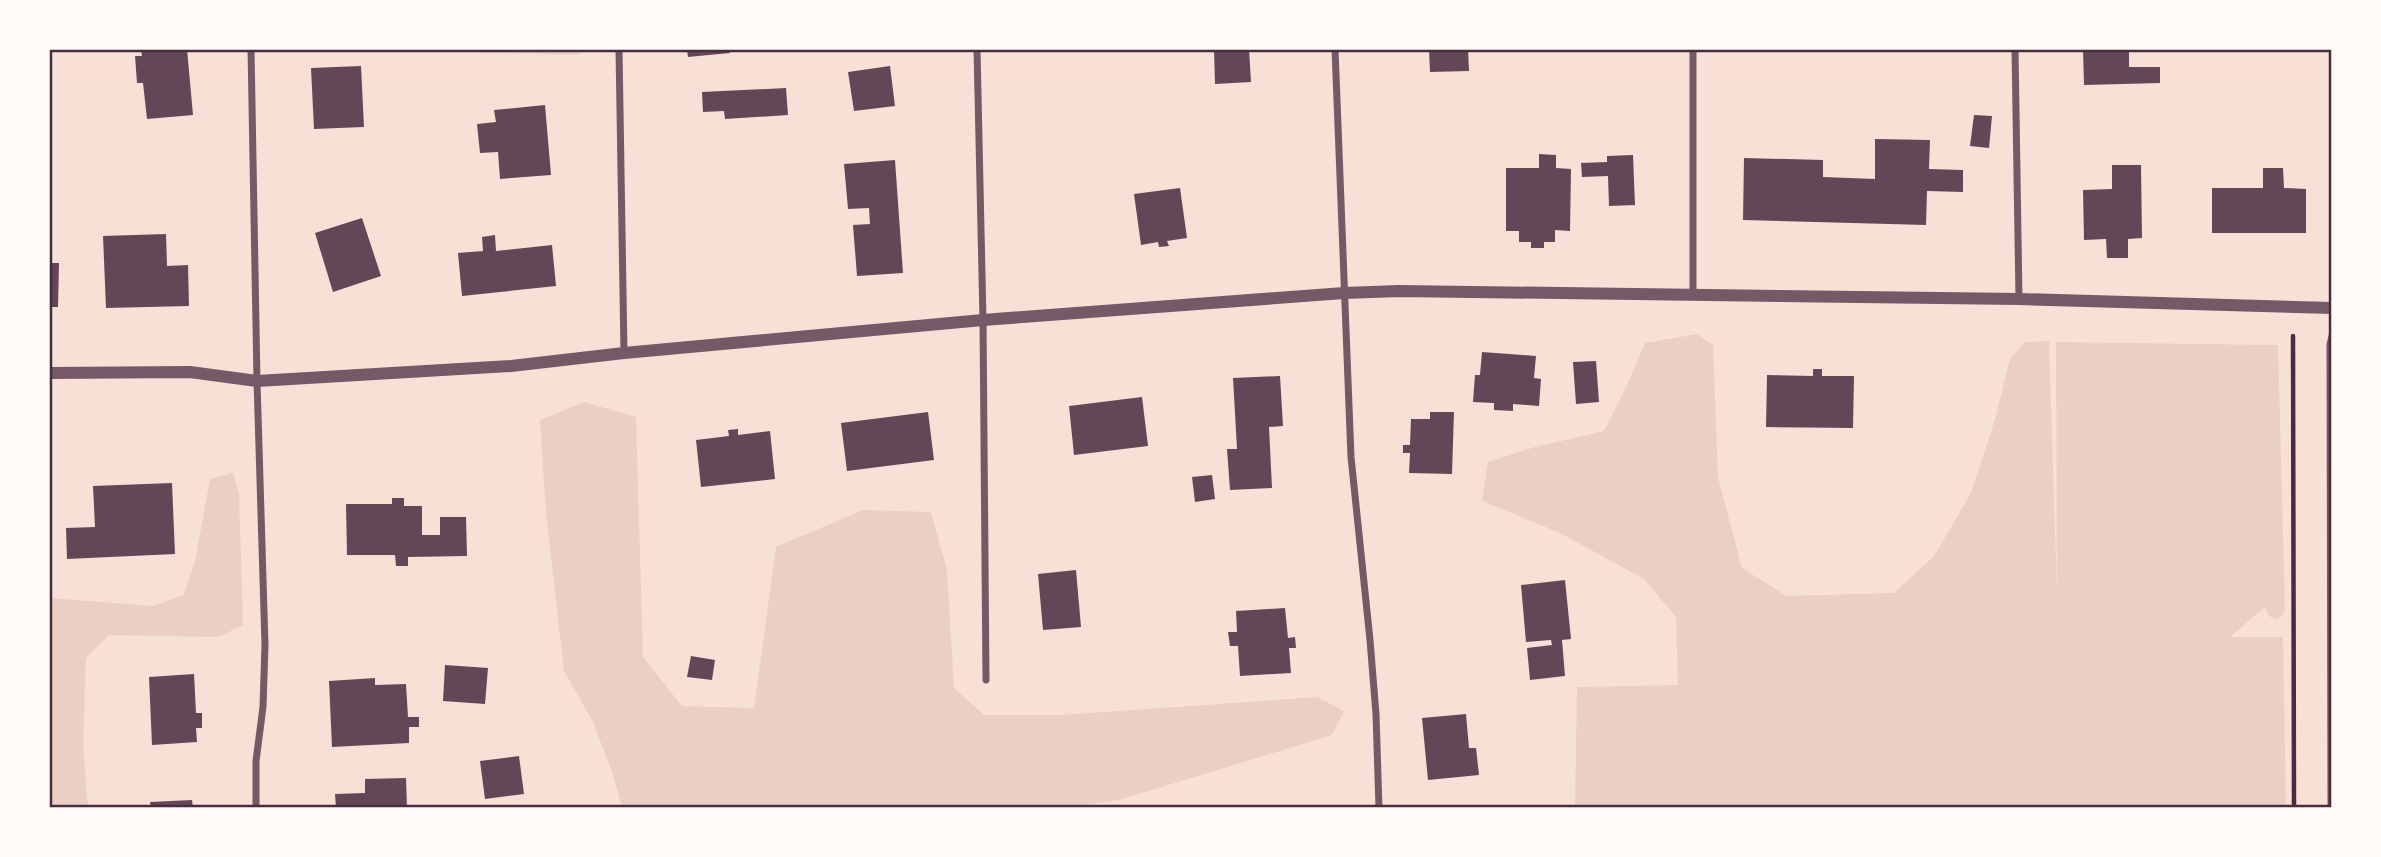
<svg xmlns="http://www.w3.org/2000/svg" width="2381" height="857" font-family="Quicksand,sans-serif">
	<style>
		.green { fill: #ebcfc5 }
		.building { fill: #644757 }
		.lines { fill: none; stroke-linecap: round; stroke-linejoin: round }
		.path { stroke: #4a2c40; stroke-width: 4.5 }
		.service { stroke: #755966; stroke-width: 5 }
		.minor { stroke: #755966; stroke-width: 7 }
		.tertiary { stroke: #755966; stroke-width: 12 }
		.neatline { fill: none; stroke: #4a2c40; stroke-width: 2.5 }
	</style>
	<rect width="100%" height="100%" fill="#f7e1d7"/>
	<g class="green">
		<polygon points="427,49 583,49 579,55 428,51"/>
		<path d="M1697,334L1713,345L1718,477L1742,568L1787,596L1894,593L1934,556L1971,493L1996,416L2010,359L2025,342L2049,341L2057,594L2056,342L2278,345L2285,610C2279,625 2268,619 2265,607L2230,637H2283L2286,808H1575L1577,687L1678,685L1676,617L1644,579L1560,533L1482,501L1488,462L1535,447L1604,431L1627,385L1645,343Z"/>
		<polygon points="584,402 636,417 643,657 682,706 754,708 776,547 863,510 931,512 947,570 954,688 984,715 1061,715 1317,697 1344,711 1332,735 1119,800 1062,808 622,808 613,775 593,722 564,671 546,514 540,420"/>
		<polygon points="233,473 239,493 243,625 219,637 109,635 86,658 83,746 88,808 49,808 49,598 153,606 184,595 195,561 210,479"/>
	</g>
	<g class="building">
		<polygon points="141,49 187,49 193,115 147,119 143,83 137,83 135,56 142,56"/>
		<polygon points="687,49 730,49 730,53 688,57"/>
		<polygon points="1214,49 1249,49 1251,82 1215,84"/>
		<polygon points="1429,49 1468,49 1469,71 1430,72"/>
		<polygon points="2083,49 2129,49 2129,67 2160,67 2160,83 2084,85"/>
		<polygon points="361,66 364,127 314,129 311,68"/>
		<polygon points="890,66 895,106 854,111 848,72"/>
		<polygon points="786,88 788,115 725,119 724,111 703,112 702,92"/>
		<polygon points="545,105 551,175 500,179 498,152 480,153 477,124 496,122 494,110"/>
		<polygon points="1974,115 1992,116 1989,148 1970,146"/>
		<polygon points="1875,139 1930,140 1929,169 1963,170 1963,192 1927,191 1926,225 1743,220 1744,158 1823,160 1823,177 1875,179"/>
		<polygon points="1539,154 1556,155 1556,168 1571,169 1570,231 1555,230 1555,242 1544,242 1544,248 1531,248 1531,242 1519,242 1519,231 1506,231 1506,168 1539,168"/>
		<polygon points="1633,155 1635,205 1609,206 1608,176 1582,177 1581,163 1607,162 1607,156"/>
		<polygon points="895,160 903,273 857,276 853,225 870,224 869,208 848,209 844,164"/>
		<polygon points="2112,165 2141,165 2142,238 2128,239 2128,258 2107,258 2106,239 2084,240 2083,190 2112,189"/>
		<polygon points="2263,168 2283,168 2284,188 2306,189 2306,233 2212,233 2212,188 2263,188"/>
		<polygon points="1180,188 1187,238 1167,241 1169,246 1159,247 1158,242 1141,245 1134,194"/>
		<polygon points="362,218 381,276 333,292 315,233"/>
		<polygon points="166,234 167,266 188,265 189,306 106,308 103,236"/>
		<polygon points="495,235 496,251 552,245 556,286 462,296 458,253 483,251 482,237"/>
		<polygon points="49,263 59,263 58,307 49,307"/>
		<polygon points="1482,352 1536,356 1534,378 1541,379 1539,406 1513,404 1513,411 1494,410 1494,403 1473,402 1475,375 1480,375"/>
		<polygon points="1596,361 1599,402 1576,404 1573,362"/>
		<polygon points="1813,369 1822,369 1822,376 1854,376 1853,428 1766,427 1767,375 1813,376"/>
		<polygon points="1280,376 1283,426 1269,427 1272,488 1230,490 1227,449 1237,449 1233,378"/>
		<polygon points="1142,397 1148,446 1074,455 1069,406"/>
		<polygon points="928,412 934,460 847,471 841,423"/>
		<polygon points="1430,412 1454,412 1452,474 1409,473 1410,453 1403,453 1403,445 1410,445 1411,419 1430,419"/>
		<polygon points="738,429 738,435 770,431 775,479 701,487 696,440 729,436 728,430"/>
		<polygon points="1212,475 1215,499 1195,502 1192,477"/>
		<polygon points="172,483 175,554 67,559 66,528 95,527 93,486"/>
		<polygon points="392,498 404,498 404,506 422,506 422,535 440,535 440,517 466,517 467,556 408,557 408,566 396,566 395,555 347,555 346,504 392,504"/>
		<polygon points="1076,570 1081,627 1043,630 1038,574"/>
		<polygon points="1565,580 1571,639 1562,640 1565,676 1530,680 1527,648 1552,645 1551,640 1526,642 1521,585"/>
		<polygon points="1285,608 1288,638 1295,637 1296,648 1289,648 1291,673 1240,676 1238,646 1230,646 1228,632 1237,632 1236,611"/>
		<polygon points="691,656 715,660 712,680 687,677"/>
		<polygon points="445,665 488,668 485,704 443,701"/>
		<polygon points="194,674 196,713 202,713 202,728 196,728 197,742 152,745 149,677"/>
		<polygon points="375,678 375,685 406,684 408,717 419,717 419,727 409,727 409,743 332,747 329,681"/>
		<polygon points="1466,714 1469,748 1476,748 1479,775 1428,780 1422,718"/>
		<polygon points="519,756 524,794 485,799 480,761"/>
		<polygon points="406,778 407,808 336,808 335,794 365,793 365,779"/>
		<polygon points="192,800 193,808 151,808 150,802"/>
	</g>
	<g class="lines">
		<polyline class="path" points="2293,336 2294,808"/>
		<polyline class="service" points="2330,808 2329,344 2332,332"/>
		<g class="minor">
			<polyline points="251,49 257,381 265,645 263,707 256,761 256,808"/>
			<polyline points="619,49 624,353"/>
			<polyline points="977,49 983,320 986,680"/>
			<polyline points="1335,49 1351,457 1370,640 1376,714 1379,808"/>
			<polyline points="2015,49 2019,299"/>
			<polyline points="1693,293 1693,49"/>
		</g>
		<polyline class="tertiary" points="49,373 190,372 257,381 511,366 624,353 983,320 1344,293 1399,291 2019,299 2332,308"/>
	</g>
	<rect width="2381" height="857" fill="none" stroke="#fffaf5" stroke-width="102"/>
	<rect x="51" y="51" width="2279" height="755" class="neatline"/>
</svg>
